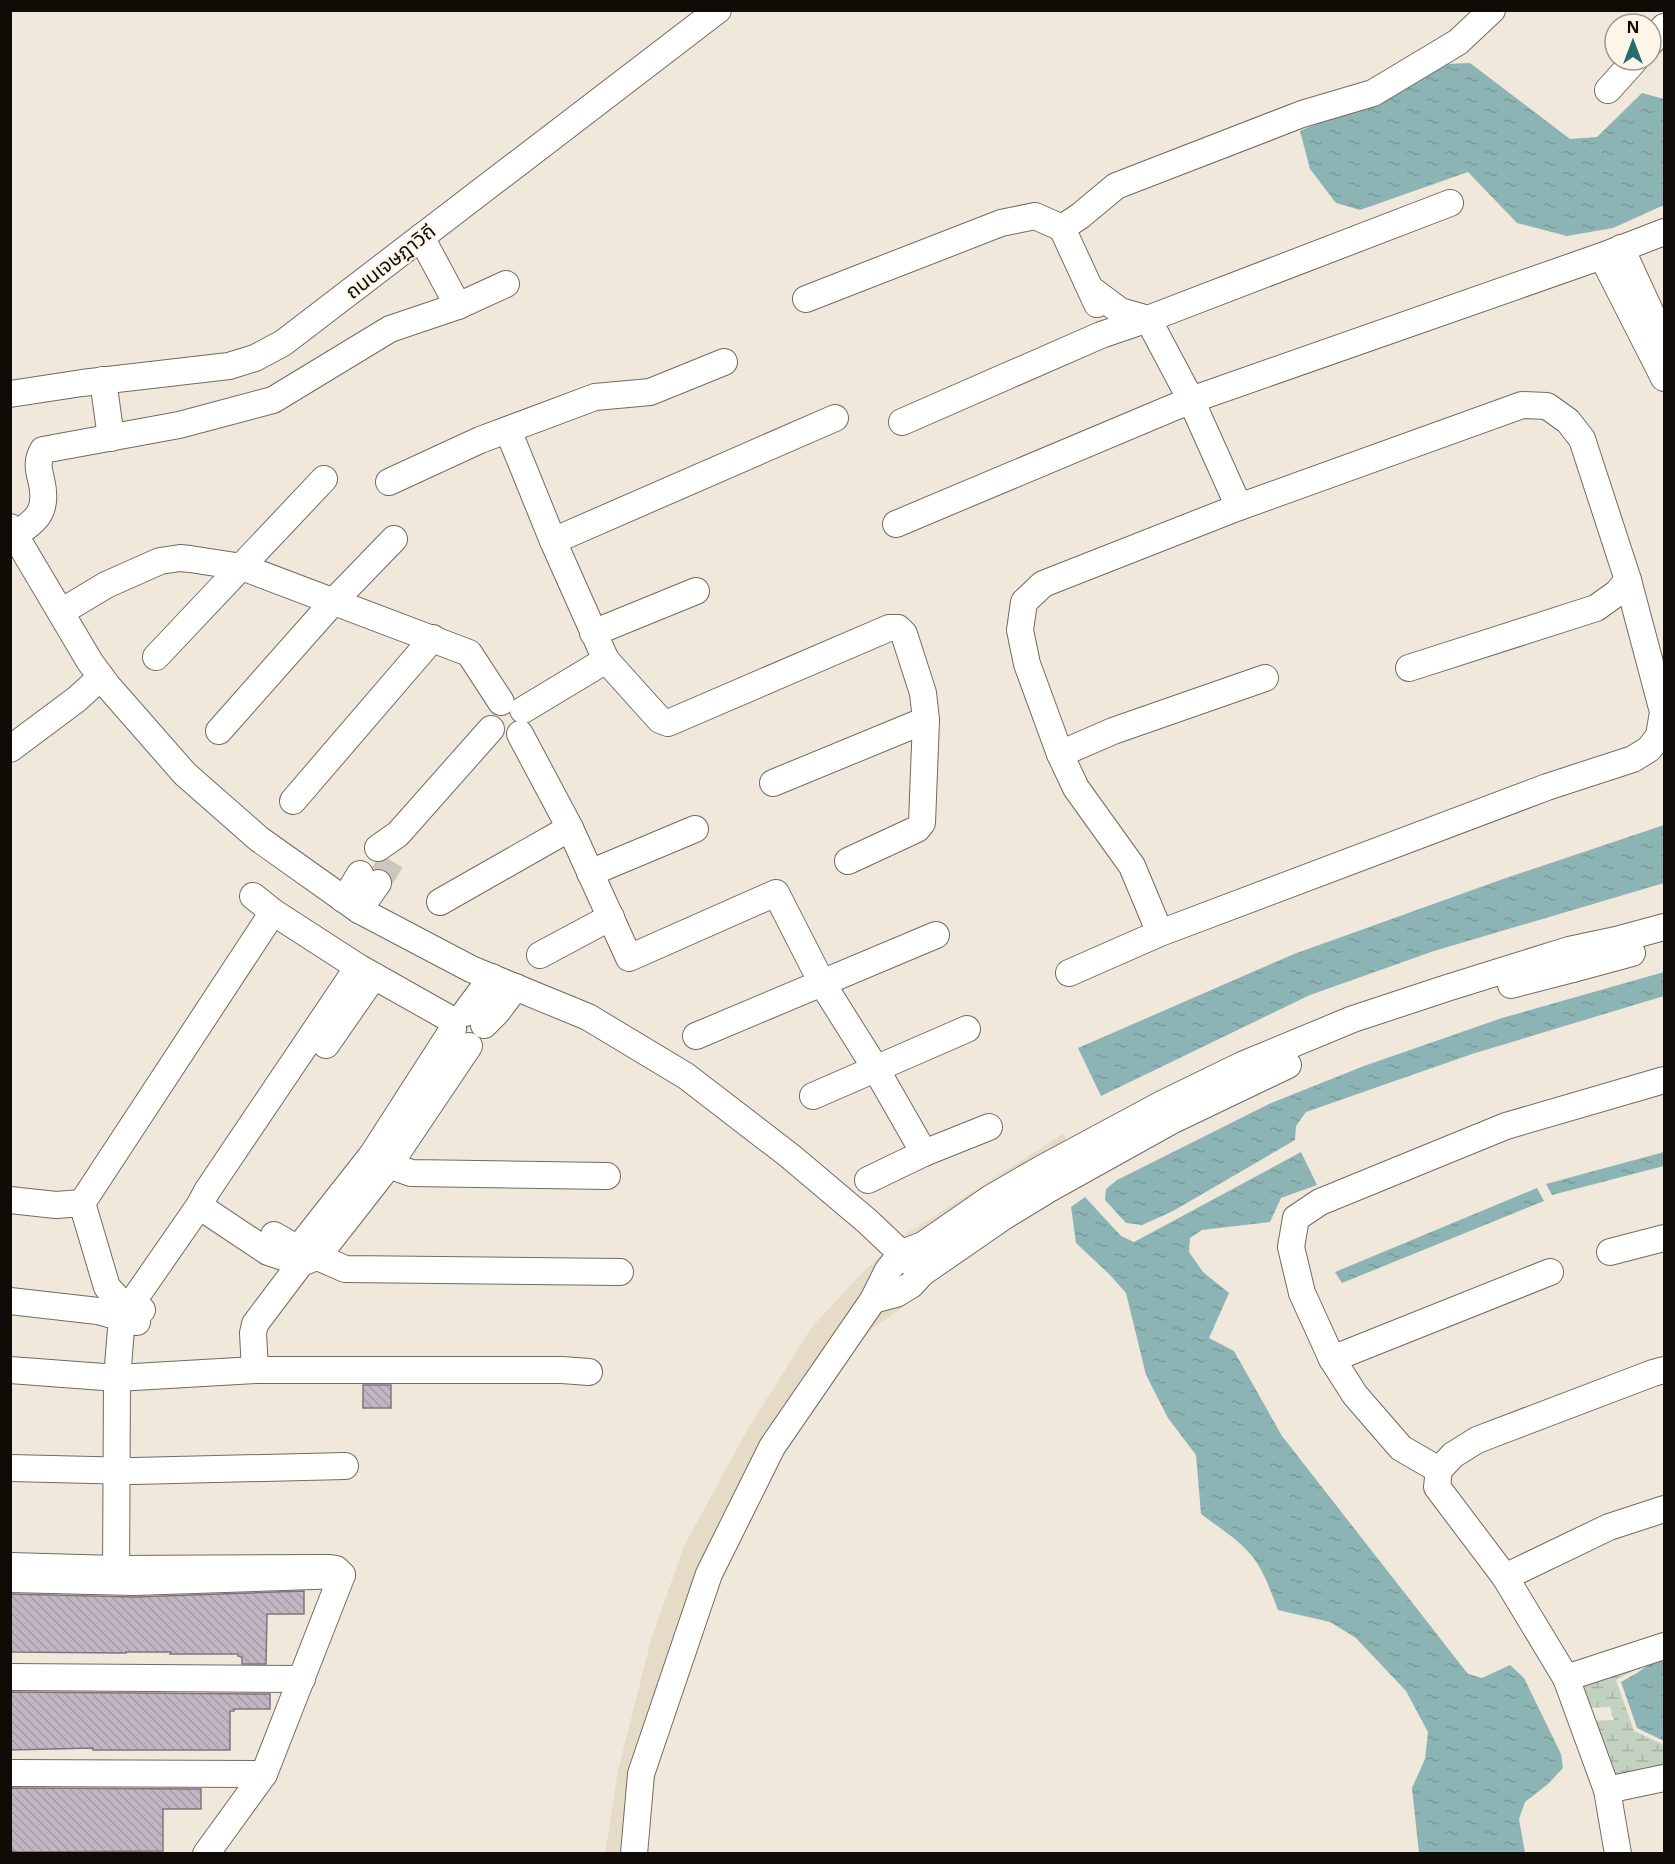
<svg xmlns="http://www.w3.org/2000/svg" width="1675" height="1864" font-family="'Noto Sans','Noto Sans Thai',sans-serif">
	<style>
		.built { fill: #e6dbc7 }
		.wetland { fill: url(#wetland-marsh) }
		.water { fill: url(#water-ripples) }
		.building { fill: url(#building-back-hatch); stroke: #7f7580; stroke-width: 1.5 }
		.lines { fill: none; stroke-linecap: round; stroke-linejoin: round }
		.minor-tunnel { stroke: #cdc7bb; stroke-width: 26; stroke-dasharray: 26 13; stroke-linecap: butt }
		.minor-casing { stroke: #726b5f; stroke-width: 28 }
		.minor { stroke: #fff; stroke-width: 26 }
		.labels { text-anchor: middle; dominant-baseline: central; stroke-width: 4.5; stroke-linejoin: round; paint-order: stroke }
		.street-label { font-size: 20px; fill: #0f0c08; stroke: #fdf6e8 }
	</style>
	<defs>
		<pattern id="wetland-marsh" width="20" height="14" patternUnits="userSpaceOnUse" patternTransform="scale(1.5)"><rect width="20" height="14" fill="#c3d1c0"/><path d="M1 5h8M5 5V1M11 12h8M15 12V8" fill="none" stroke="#a6b2a4"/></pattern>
		<pattern id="water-ripples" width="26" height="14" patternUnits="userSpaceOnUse" patternTransform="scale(1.5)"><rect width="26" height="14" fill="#8db4b5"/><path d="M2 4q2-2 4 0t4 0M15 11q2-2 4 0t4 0" fill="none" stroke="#789a9a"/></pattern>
		<pattern id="building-back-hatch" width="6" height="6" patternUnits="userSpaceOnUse" patternTransform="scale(1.5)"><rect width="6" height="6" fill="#c1b7c3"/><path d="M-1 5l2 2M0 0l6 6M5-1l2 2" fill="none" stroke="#a59ca6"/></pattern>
	</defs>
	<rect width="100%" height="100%" fill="#efe8db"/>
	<polygon class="built" points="1063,1134 1087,1173 995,1228 903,1307 842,1350 782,1445 688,1651 655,1778 644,1853 605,1854 618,1771 651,1640 684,1546 749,1427 812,1327 863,1272 901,1237"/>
	<polygon class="wetland" points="1662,1650 1635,1670 1616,1680 1634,1731 1664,1745 1664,1772 1612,1779 1593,1721 1614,1720 1610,1707 1582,1708 1571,1678"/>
	<g class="water">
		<polygon points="1470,63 1570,139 1597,137 1642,93 1664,99 1664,205 1613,228 1567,236 1517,223 1468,172 1360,210 1336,203 1310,169 1300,131 1447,64"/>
		<polygon points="1664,825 1664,883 1434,951 1310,995 1101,1096 1078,1048 1294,954 1503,879"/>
		<polygon points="1664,972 1664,996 1472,1054 1306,1112 1296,1126 1295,1140 1173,1211 1142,1225 1126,1223 1105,1200 1106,1189 1117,1180 1269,1104 1364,1066 1502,1018"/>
		<path d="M1301,1152L1317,1185L1281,1198L1270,1222L1202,1230L1190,1238L1189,1252L1203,1272L1229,1293L1209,1338L1234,1351L1282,1436L1468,1674L1482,1678L1510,1665L1524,1678L1561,1754L1563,1768L1548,1784L1525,1802L1519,1819L1525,1853H1419L1412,1788L1425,1759L1428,1732L1406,1691L1356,1638L1330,1622L1278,1610C1271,1592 1264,1571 1252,1556C1238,1539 1218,1527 1201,1514L1196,1455L1168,1418L1146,1375L1126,1293L1109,1274L1076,1243L1071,1207L1085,1197L1121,1236L1134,1242Z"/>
		<polygon points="1664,1152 1664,1166 1552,1195 1546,1184"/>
		<polygon points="1537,1188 1544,1201 1342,1283 1335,1272"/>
		<polygon points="1664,1654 1664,1741 1637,1728 1621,1682 1637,1673"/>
	</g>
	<g class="building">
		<rect x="363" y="1385" width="28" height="23"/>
		<polygon points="304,1591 304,1614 267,1614 266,1664 242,1664 242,1657 238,1656 238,1654 170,1654 171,1652 126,1652 126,1653 10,1652 10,1594 135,1597"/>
		<polygon points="10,1692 270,1694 270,1709 234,1709 234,1711 230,1711 230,1750 93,1750 93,1748 10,1750"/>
		<polygon points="10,1788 201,1789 201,1809 163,1809 163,1851 21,1852 10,1851"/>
	</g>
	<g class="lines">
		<g class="minor-tunnel">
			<polyline points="378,883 393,858"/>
			<polyline points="445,1016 477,1035"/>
		</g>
		<g class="minor-casing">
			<g id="minor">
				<polyline points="1651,42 1664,27"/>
				<polyline points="1608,90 1635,60"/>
				<polyline points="1062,228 1097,304"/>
				<polyline points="421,237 458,306 506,284"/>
				<polyline points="1621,248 1662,337"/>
				<polyline points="1602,256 1664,378"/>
				<polyline points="1092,290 1120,311 1148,319 1450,203"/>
				<polyline points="806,299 1001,223 1035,216 1062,228 1080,216 1116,186 1302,114 1373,93 1458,42 1492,10"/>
				<polyline points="103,380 111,438"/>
				<polyline points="10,394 82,383 229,366 255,358 283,343 718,10"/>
				<polyline points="902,422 1101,335 1148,319 1191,400 1239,507"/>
				<polyline points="508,430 553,541 606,660"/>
				<polyline points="389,482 480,440 595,397 650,392 724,362"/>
				<polyline points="896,524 1191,400 1602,256 1664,232"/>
				<polyline points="10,527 90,662 107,685 185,774 259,839 359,910 471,969 588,1017 686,1076 790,1156 867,1221 922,1273"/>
				<path d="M15,534C40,520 48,508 41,479C38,468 37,460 43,450L179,425L273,400L390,329L458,306"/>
				<polyline points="553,541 835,418"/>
				<polyline points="61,612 106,585 160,561 180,558 190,559 242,567 469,653 501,702"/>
				<polyline points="593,633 696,591"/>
				<polyline points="156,657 324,479"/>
				<polyline points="1409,668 1596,608 1617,593 1628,580"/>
				<polyline points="523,710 606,660 660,720 668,723 889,628 898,628 904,634 923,693 926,720 922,823 917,829 848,861"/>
				<polyline points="219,731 334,601 394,539"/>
				<polyline points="520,734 570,828 629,958 776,893 822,983 876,1069 924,1153"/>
				<polyline points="10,749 77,699 101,677"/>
				<polyline points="1060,754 1113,731 1265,678"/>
				<polyline points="773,783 926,720"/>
				<polyline points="293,801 433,638"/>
				<polyline points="378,848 398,834 491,729"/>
				<polyline points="590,873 695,829"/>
				<polyline points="253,896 273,912"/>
				<polyline points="343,899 351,889 360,874"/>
				<polyline points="440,902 570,828"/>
				<polyline points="359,910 378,883"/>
				<polyline points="540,955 611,917"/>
				<polyline points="1567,955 1567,961 1573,969 1632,953"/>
				<polyline points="1069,973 1160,933 1547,787 1633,759 1649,749 1659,736 1663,712 1628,580 1582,439 1568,421 1547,406 1522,405 1239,507 1043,584 1024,602 1020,630 1027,664 1060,754 1076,788 1132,866 1160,933"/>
				<polyline points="1511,985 1573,969"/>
				<polyline points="465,1013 492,977"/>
				<polyline points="484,1025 497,1012 516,987"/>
				<polyline points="696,1036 936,935"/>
				<polyline points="326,1045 374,976"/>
				<polyline points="813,1096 967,1029"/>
				<polyline points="377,1157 389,1165 411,1173 607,1176"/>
				<polyline points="868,1180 924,1153 989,1127"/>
				<polyline points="10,1200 56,1205 82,1203"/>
				<polyline points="199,1206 268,1252 301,1263 317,1257 389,1165 469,1046"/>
				<polyline points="274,1235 298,1249 372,1155 453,1029"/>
				<polyline points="304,1251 345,1269 620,1272"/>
				<polyline points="1610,1252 1664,1238"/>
				<polyline points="873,1300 896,1294 911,1285 922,1273 1003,1217 1049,1189 1173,1120 1288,1065"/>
				<polyline points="10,1301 98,1311 137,1322"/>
				<polyline points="142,1310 118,1299 107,1287 82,1203 273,912 358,967 445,1016"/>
				<polyline points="1332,1359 1550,1272"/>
				<polyline points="10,1370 117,1378 255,1370 562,1370 589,1372"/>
				<polyline points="255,1370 253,1333 255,1324 301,1263 298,1249"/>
				<polyline points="10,1468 134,1471 345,1466"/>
				<polyline points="1439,1470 1401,1448 1355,1395 1332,1359 1302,1293 1291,1247 1296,1218 1320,1202 1506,1126 1664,1080"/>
				<polyline points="10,1566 116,1569 328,1568 336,1569 342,1575 134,1582 10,1579"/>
				<polyline points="1505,1577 1609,1527 1664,1509"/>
				<polyline points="116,1581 117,1378 122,1317 199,1206 207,1191 358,967"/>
				<polyline points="10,1677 302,1679"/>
				<polyline points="1566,1678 1664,1646"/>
				<polyline points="10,1773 264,1774"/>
				<polyline points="1607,1790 1664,1778"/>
				<polyline points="206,1854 264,1774 342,1575"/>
				<polyline points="634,1854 641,1774 709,1574 772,1447 873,1300 888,1270 902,1253 923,1245 991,1198 1041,1169 1162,1104 1242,1065 1353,1019 1447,988 1569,950 1616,940 1664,927"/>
				<polyline points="1618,1854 1607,1790 1566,1678 1505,1577 1437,1487 1439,1470 1453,1455 1477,1440 1653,1373 1664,1370"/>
			</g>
		</g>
		<use href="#minor" class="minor"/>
	</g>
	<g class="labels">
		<g class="street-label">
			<text transform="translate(390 261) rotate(-38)">ถนนเจษฎาวิถี</text>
		</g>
	</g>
	<rect width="1675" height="1864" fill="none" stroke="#0f0c08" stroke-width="24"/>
	<g transform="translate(1633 42)"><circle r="28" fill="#fdf6e8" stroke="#9e988e" stroke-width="1.5"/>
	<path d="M0-4.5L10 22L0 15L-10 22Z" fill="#226d6d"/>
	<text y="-9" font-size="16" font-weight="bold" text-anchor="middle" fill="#0f0c08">N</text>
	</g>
</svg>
